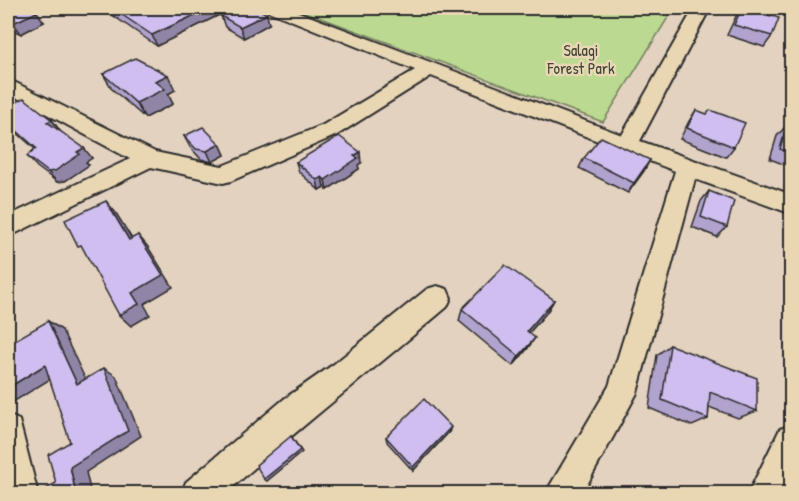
<svg xmlns="http://www.w3.org/2000/svg" width="799" height="501" font-family="'Patrick Hand',sans-serif">
	<style>
		.green { fill: #bbd991; stroke: #73825e; stroke-width: 1.5 }
		.lines { fill: none; stroke-linecap: round; stroke-linejoin: round }
		.street-casing { stroke: #2b2b2b; stroke-width: 4 }
		.street { fill: #e9d7b4; fill-rule: evenodd }
		.wall { fill: #b2a3ce; stroke: #2b2b2b; stroke-width: 1.5 }
		.shaded-wall { fill: #9185a7; stroke: #2b2b2b; stroke-width: 1.5 }
		.building { fill: #cfbeef; stroke: #2b2b2b; stroke-width: 1.5 }
		.labels { text-anchor: middle; dominant-baseline: central; stroke-width: 5; stroke-linejoin: round; paint-order: stroke }
		.far-park-label { font-size: 16px; fill: #41453a; stroke: #e9d7b4 }
	</style>
	<rect width="100%" height="100%" fill="#e4d2c0"/>
	<filter id="ink" filterUnits="userSpaceOnUse"><feTurbulence type="fractalNoise" baseFrequency=".0167" numOctaves="2"/><feDisplacementMap in="SourceGraphic" scale="12" xChannelSelector="R" yChannelSelector="G"/><feConvolveMatrix kernelMatrix="1 2 1 2 8 2 1 2 1" color-interpolation-filters="sRGB"/></filter>
	<g filter="url(#ink)">
		<polygon class="green" points="294,8 674,8 603,122"/>
		<g class="lines">
			<g class="street-casing">
				<g id="street">
					<polygon points="266,8 288,8 622,135 694,8 710,8 640,141 792,195 792,214 695,179 637,393 582,494 545,494 609,386 675,171 431,76 337,135 231,181 223,183 151,167 8,237 8,216 130,159 8,93 8,79 155,152 222,166 323,125 415,70 268,11"/>
					<path d="M437,286L447,289L451,298L447,307C373,370 297,429 225,494H181L186,482L284,399L334,364L427,289Z"/>
					<polygon points="8,415 19,420 38,494 8,494"/>
					<polygon points="792,425 792,477 784,494 748,494 780,429"/>
				</g>
			</g>
			<use href="#street" class="street"/>
		</g>
		<g class="wall">
			<polygon points="8,8 44,22 21,34 13,30 8,32"/>
			<polygon points="102,8 219,8 221,14 157,46"/>
			<polygon points="721,8 753,8 751,10 772,36 764,47 727,35 737,14 721,9"/>
			<polygon points="221,16 269,24 244,38 225,27"/>
			<polygon points="103,74 175,90 168,94 173,104 145,118 112,89"/>
			<polygon points="8,107 52,120 60,131 92,158 86,162 89,165 65,181 57,182 37,167 27,156 35,149 8,125"/>
			<polygon points="696,110 734,147 726,157 680,139 689,121"/>
			<polygon points="787,125 792,127 792,167 791,167 770,159 777,136"/>
			<polygon points="184,136 220,144 225,155 212,162 201,159 190,147"/>
			<polygon points="584,158 650,160 628,193 579,168"/>
			<polygon points="296,162 361,163 358,165 359,169 327,190 324,187 319,190 299,172"/>
			<polygon points="709,191 727,227 717,237 692,227 701,201"/>
			<polygon points="554,300 547,312 529,333 528,348 513,366 459,321 462,309"/>
			<polygon points="670,345 757,411 738,418 709,407 708,419 692,426 649,408 657,355"/>
			<polygon points="449,432 413,471 387,442 386,437"/>
		</g>
		<g class="shaded-wall">
			<polygon points="210,8 219,8 221,14 157,46 152,35"/>
			<polygon points="37,12 44,22 21,34 13,23"/>
			<polygon points="267,14 269,24 244,38 240,27"/>
			<polygon points="8,23 13,30 8,32"/>
			<polygon points="168,75 175,90 168,94 173,104 145,118 136,103 155,81"/>
			<polygon points="52,120 60,131 47,122"/>
			<polygon points="220,144 225,155 212,162 207,151"/>
			<polygon points="84,148 92,158 86,162 89,165 65,181 57,182 48,172"/>
			<polygon points="360,152 361,163 358,165 359,169 327,190 325,180"/>
			<polygon points="650,160 644,171 628,193 634,183"/>
			<polygon points="322,177 324,187 319,190 317,180"/>
			<polygon points="106,201 116,213 140,252 129,240"/>
			<polygon points="138,235 148,247 173,287 144,304 150,315 131,326 119,315 132,293"/>
			<polygon points="554,300 547,312 521,342 527,331"/>
			<polygon points="48,321 62,330 91,391 77,384"/>
			<polygon points="535,338 528,348 513,366 519,356"/>
			<polygon points="45,365 60,373 10,404 8,403 8,388"/>
			<polygon points="104,368 116,376 141,436 86,472 91,494 76,494 70,467"/>
			<polygon points="451,427 449,432 413,471 413,467"/>
			<polygon points="291,436 302,452 267,481 264,479"/>
		</g>
		<g class="building">
			<polygon points="8,8 28,8 37,12 13,23 8,20"/>
			<polygon points="112,8 210,8 152,35"/>
			<polygon points="238,8 256,8 267,14 240,27 221,16"/>
			<polygon points="742,8 779,18 772,36 734,25"/>
			<polygon points="135,58 168,75 155,81 165,89 136,103 103,74"/>
			<polygon points="24,98 52,120 47,122 84,148 77,152 80,154 55,171 48,172 27,156 36,148 8,123 8,107"/>
			<polygon points="696,110 707,114 710,110 745,123 734,147 687,128"/>
			<polygon points="787,125 792,127 792,153 780,149"/>
			<polygon points="203,127 220,144 207,151 196,149 184,136"/>
			<polygon points="339,136 360,152 354,156 358,158 325,180 322,177 317,180 296,162"/>
			<polygon points="601,137 650,160 634,183 584,158"/>
			<polygon points="709,191 734,201 727,227 701,217"/>
			<polygon points="106,201 129,240 138,235 163,275 132,293 139,304 119,315 81,245 78,246 65,220"/>
			<polygon points="505,265 554,300 527,331 535,338 519,356 462,309"/>
			<polygon points="48,321 77,384 104,368 128,431 70,467 76,494 38,494 56,483 48,455 70,442 45,365 8,388 8,362 13,359 8,344"/>
			<polygon points="670,345 757,378 757,411 710,392 708,419 662,400"/>
			<polygon points="424,399 451,427 413,467 386,437"/>
			<polygon points="291,436 300,450 264,479 256,465"/>
		</g>
	</g>
	<g class="labels">
		<g class="far-park-label">
			<text x="581" y="50">Salagi<tspan x="581" dy="18">Forest Park</tspan></text>
		</g>
	</g>
	<rect width="799" height="501" fill="none" stroke="#e9d7b4" stroke-width="30"/>
	<rect x="15" y="15" width="769" height="471" fill="none" stroke="#2b2b2b" stroke-width="2" filter="url(#ink)"/>
</svg>
